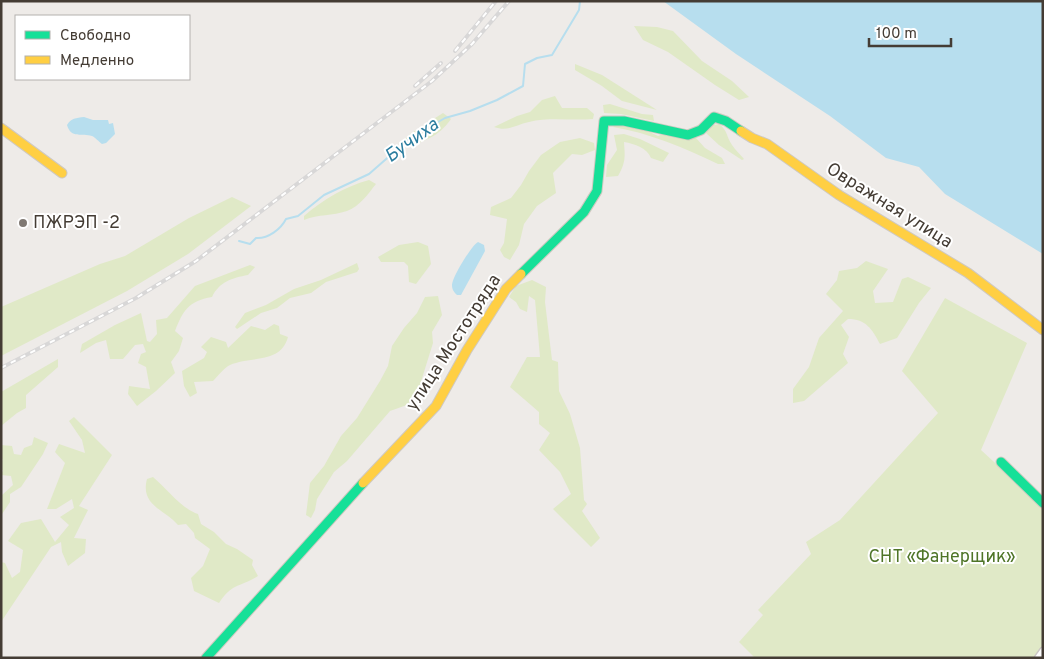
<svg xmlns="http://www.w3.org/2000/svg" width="1044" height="659" font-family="Overpass,sans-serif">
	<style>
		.green { fill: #e0e9c7 }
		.water { fill: #b7deee }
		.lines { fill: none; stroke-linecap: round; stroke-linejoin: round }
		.stream { stroke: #b7deee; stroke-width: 2 }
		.street-casing { stroke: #cbc7c4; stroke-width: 9 }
		.fast-casing { stroke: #cfc9c0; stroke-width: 11 }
		.slow-casing { stroke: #cfc9c0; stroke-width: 11 }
		.street { stroke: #fcfcfc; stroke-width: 6 }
		.fast { stroke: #16e098; stroke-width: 9 }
		.slow { stroke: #ffcf43; stroke-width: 9 }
		.rail-casing { stroke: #d8d7d7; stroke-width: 4 }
		.rail { stroke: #fff; stroke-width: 2; stroke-dasharray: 5.5; stroke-linecap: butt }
		.poi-dot { fill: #807973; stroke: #fff; stroke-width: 2 }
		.labels { text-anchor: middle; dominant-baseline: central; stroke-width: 4; stroke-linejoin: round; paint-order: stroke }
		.street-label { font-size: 18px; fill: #443c34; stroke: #fff }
		.poi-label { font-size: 18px; fill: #443c34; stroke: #fff; text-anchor: start }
		.park-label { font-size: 18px; fill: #4f7528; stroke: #fff }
		.water-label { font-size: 19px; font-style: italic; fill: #2b7d9f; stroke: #fff }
	</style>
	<rect width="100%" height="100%" fill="#eeebe8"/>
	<g class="green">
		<polygon points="634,26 657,27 673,31 702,61 732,81 749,97 739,100 715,85 668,52 643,40"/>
		<polygon points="575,64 602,75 657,110 622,101 602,86 575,70"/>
		<path d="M555,96L562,108H587L594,114L593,119C572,121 549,117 529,122C515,125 508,132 494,127L517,116L530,112L542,100Z"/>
		<polygon points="610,104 642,114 653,115 654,121 621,114 604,113 603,105"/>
		<path d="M443,113L451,119C438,137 425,141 405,147L399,145L410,134Z"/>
		<path d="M619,123L637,126L658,136L666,133L696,138L705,148L722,158L725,164H718C684,148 650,133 613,127Z"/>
		<path d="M719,124C728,131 726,136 732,145C735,150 740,154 744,159L742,160L719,145L706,133L709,126Z"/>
		<path d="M624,134L640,139L669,153L663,162L651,158C647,148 635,144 624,142C625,157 626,162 618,176L606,177L607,165L617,150L614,135Z"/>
		<polygon points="580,138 594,143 595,150 582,155 572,154 553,173 556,193 537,206 524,224 519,245 510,260 504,257 500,250 504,243 507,219 490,215 491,207 511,198 521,185 529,171 541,155 560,142"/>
		<path d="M369,180L376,184C368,194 359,207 347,211C332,216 319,214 304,220V216C324,199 344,187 369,180Z"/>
		<polygon points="232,197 251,206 188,254 127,291 1,356 1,307 100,264 125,256 189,218"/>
		<polygon points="418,242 428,246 431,264 416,284 409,282 408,266 404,262 381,262 378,257 399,245"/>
		<path d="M866,261L888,269L873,291L875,303L893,302L902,279L908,277L931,288L919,303L897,338L880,344C872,329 866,319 848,319L841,325L849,337L843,354L848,363L804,401L793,403V389L809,367L819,338L843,311L826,294L837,280L839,271L857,268Z"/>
		<polygon points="357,263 359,269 357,272 326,282 311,293 290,298 277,308 261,313 237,329 235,327 245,313 266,305 294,289 321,280"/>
		<path d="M250,265L255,267L248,275C232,278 219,282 212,297C188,301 183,311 175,331L183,338L179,351L171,362L175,373L156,391L137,406L128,394L129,386L150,389L146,367L138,363L141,354L146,352L143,344L135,345L123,359H110L106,340L96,343L80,353L82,344L115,325L141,313L147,341L150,342L157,334L156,320L167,318L195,286Z"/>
		<polygon points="532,280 546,287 545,302 552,360 558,362 559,391 570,414 580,448 584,500 587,504 582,511 600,538 591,547 553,509 571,494 560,472 539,450 550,433 539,424 539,412 510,387 527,357 540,357 535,300 529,296 527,312 520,309 516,302 509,297 516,286"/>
		<polygon points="438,296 442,315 432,332 433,343 419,388 407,405 390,411 347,461 334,472 317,499 315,510 311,518 306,515 310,483 324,466 341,436 357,418 380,381 388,366 392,346 404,328 417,313 425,297"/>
		<polygon points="945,298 1027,343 981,450 1043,507 1043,648 1035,658 755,658 739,642 763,615 758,610 811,554 806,542 840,520 938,413 902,371"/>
		<path d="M274,324L279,326L280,334L288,337C281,364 250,356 230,365C224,368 218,376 213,381L194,382L197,393L190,397L184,386L182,371L204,358L207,352L201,347L211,337L226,342L228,348L251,326L265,330Z"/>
		<polygon points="58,359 58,367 26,395 26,408 17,413 1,426 1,392"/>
		<polygon points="74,417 112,455 79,506 88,510 74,538 86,539 85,553 68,566 62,552 61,542 51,547 1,622 1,562 5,563 12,578 20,572 23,550 8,541 21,523 41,519 55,542 69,525 60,517 74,508 72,499 56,509 47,509 65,463 55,452 59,444 85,453 82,440 69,421"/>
		<polygon points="34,437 48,443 43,454 21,487 10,494 10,502 2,514 1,496 13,485 11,476 1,475 3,470 1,470 1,461 3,460 1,458 1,445 12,446 14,454 21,455 24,448 32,445"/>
		<path d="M153,477C166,488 182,509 198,514L201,524L214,532L226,544L237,549L253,560L252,565L258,576C239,588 233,582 219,603L194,591L191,578L203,566L210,549L195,538L194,533L186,524L178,525C164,509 140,505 147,479Z"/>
	</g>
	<g class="water">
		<polygon points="663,1 1043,1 1043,254 945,194 919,167 886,158 830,116 736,54"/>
		<path d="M84,117L93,120H108L109,124L113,123L115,134L106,143L102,144C99,142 95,137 92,136C82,133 71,139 67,125C71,118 76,118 84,117Z"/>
		<path d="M478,242L484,245L485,251L461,295H457C454,292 452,290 452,285C452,277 472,245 478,242Z"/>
	</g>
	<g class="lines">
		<path class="stream" d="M239,241L250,244L256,238C268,239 281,229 286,219L298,216L324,195L369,174L409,139L445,118L470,111L497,100L523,86L525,64L537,58L552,55L579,10L580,1"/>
		<g class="street-casing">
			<polyline id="street" points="1038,658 1043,651"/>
		</g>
		<g class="fast-casing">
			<g id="fast">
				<polyline points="521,274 584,212 597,191 604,121 624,121 688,135 701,130 714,117 726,121 741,131"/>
				<polyline points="1001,462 1043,503"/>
				<polyline points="206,658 363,483"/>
			</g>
		</g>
		<g class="slow-casing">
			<g id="slow">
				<polyline points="1,128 62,173"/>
				<polyline points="741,131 752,138 767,144 839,195 968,273 1043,330"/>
				<polyline points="363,483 436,406 467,350 506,289 521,274"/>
			</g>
		</g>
		<use href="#street" class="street"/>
		<use href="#fast" class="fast"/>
		<use href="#slow" class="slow"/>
		<g class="rail-casing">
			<g id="rail">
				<polyline points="455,51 496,1"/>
				<polyline points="415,86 441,63"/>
				<polyline points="1,368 136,298 196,261 432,81 472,44 509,1"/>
			</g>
		</g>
		<use href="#rail" class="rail"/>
	</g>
	<circle class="poi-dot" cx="23" cy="223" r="5"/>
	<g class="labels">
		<g class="street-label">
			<text transform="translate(889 206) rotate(32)">Овражная улица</text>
			<text transform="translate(454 343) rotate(-57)">улица Мостотряда</text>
		</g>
		<g class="poi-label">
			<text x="33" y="223">ПЖРЭП -2</text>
		</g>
		<g class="park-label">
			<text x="942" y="557">СНТ «Фанерщик»</text>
		</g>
		<g class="water-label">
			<text transform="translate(412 141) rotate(-36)">Бучиха</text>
		</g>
	</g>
	<rect width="1044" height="659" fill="none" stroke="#443c34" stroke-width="5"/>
	<rect x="15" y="15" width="175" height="65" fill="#ffffff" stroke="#b4b1ae"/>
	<rect x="25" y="31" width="25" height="8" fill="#16e098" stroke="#b4b1ae"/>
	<text x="60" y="40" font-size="15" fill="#443c34">Свободно</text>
	<rect x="25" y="56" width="25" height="8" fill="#ffcf43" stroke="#b4b1ae"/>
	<text x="60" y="65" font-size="15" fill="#443c34">Медленно</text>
	<path d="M869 38v8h82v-8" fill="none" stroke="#443c34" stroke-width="2.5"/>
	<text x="876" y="38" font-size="15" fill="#443c34" stroke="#ffffff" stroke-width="4" paint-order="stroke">100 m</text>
</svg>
